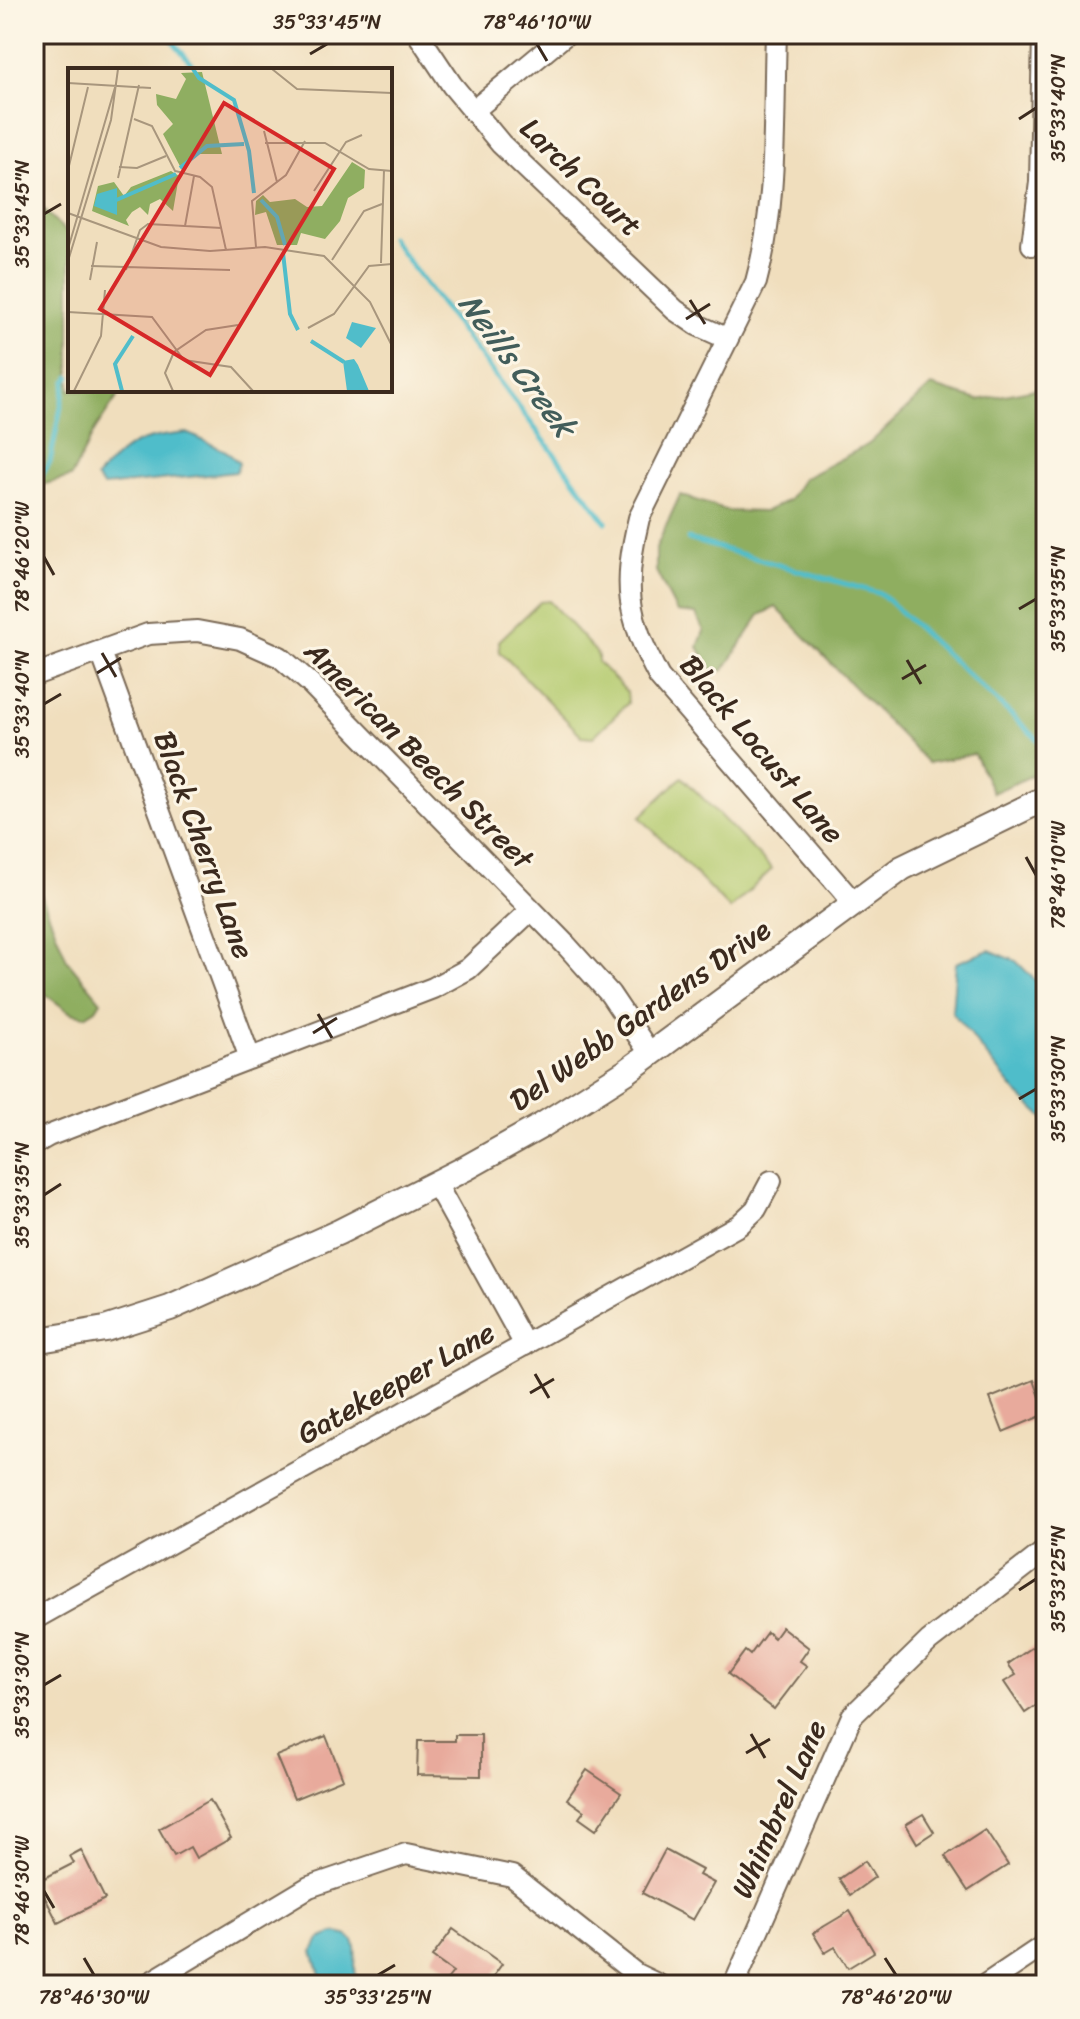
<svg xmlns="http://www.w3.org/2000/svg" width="1080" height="2019" font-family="Sriracha,sans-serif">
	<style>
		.green { fill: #b4ca6e; stroke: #787a46; stroke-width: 2 }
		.forest { fill: #8fae61; stroke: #656c40; stroke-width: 2 }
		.water { fill: #50bdca; stroke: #467474; stroke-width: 2 }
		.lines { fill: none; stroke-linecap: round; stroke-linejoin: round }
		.stream { stroke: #50bdca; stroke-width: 5 }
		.building { fill: #e8aa9c }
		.minor-casing { stroke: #7a6956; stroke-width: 24 }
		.tertiary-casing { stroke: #7a6956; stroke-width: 28 }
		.minor { stroke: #fff; stroke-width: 20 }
		.tertiary { stroke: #fff; stroke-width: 24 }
		.ticks { fill: none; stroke: #3b2a1e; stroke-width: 3 }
		.labels { text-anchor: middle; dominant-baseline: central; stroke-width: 6; stroke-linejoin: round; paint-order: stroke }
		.street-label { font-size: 30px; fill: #3b2a1e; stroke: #fcf5e5 }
		.water-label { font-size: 32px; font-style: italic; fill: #425d5a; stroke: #fcf5e5 }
		.inset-river { fill: none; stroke: #50bdca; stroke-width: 4 }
		.inset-road { fill: none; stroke: #a8967d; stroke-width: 2 }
		.view { fill: #d62828; fill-opacity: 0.15; stroke: #d62828; stroke-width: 4 }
		.inset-edge { fill: none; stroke: #3b2a1e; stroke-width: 4 }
		.neatline { fill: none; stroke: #3b2a1e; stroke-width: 3 }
		.ticks-label { font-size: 20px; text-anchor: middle; fill: #3b2a1e }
	</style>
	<rect width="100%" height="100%" fill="#fcf5e5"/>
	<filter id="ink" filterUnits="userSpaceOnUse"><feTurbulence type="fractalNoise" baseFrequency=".0125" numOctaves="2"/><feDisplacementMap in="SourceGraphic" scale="16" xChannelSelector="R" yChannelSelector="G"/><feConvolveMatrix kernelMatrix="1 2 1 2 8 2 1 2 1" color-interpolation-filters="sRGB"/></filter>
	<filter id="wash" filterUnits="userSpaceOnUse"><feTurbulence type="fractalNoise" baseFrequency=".006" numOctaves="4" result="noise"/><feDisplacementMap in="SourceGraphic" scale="32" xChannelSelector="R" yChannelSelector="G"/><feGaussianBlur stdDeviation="1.8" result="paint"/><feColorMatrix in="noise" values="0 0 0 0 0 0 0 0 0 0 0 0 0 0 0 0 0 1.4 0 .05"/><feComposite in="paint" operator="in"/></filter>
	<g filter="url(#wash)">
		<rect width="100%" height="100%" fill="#f0debd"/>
		<g class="green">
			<polygon points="549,601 595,651 598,656 598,662 627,692 628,703 593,737 582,736 500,652 499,641 540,602"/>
			<polygon points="682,777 772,869 730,909 640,817"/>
		</g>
		<g class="forest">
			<polygon points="34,200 70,236 70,390 122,390 95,430 71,477 34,487"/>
			<polygon points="931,386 978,400 1046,387 1046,769 993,793 974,754 928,763 776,607 760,615 724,670 713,672 698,647 704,631 696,614 677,612 656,571 656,548 680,495 728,511 764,512 789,500 803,479 869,444"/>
			<polygon points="34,877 67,960 101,1001 96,1009 85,1016 71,1013 34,986"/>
		</g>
		<g class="water">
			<path d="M187,433L226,451L239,463L236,472L103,486L96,478C131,440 136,439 187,433Z"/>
			<polygon points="989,950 1016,961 1046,991 1046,1120 1016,1092 952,1012 956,963"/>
			<path d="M334,1933C370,1934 347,1965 359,1985H323L313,1951L319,1939Z"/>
		</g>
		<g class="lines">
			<g class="stream">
				<polyline points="167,34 197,70"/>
				<polyline points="390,237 606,522"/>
				<polyline points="34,489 50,462 66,381 70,377"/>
				<polyline points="688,539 881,594 1046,747"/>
			</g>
		</g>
		<g id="blocks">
			<g class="building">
				<polygon points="1034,1380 1046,1414 1003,1432 990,1398"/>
				<polygon points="782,1627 809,1648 800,1661 807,1666 774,1709 728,1674 745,1651 750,1655 767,1632 774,1638"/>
				<polygon points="1046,1638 1046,1699 1025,1713 1004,1682 1016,1675 1008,1664"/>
				<polygon points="455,1735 481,1735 481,1776 417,1775 418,1741 455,1741"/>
				<polygon points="326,1736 343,1779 294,1799 276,1756"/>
				<polygon points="587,1770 621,1793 596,1830 579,1818 584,1811 567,1799"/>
				<polygon points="210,1800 231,1838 196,1858 190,1847 174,1856 159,1829"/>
				<polygon points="923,1814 934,1832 917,1843 906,1824"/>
				<polygon points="985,1830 1008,1865 968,1891 945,1856"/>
				<polygon points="81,1850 105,1899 58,1923 37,1882 74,1863 70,1856"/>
				<polygon points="665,1850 702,1870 699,1875 714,1883 693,1920 642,1893"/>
				<polygon points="865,1861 875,1877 850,1895 839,1879"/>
				<polygon points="850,1911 874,1952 848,1968 835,1947 825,1953 813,1933"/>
				<polygon points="453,1929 502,1964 487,1985 451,1985 446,1981 453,1972 432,1957"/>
			</g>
		</g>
	</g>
	<g filter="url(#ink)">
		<use href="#blocks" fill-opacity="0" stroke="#7a6956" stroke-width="2"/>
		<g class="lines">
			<g class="minor-casing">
				<g id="minor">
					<polyline points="418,34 452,85 501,144 675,310 697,325 726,338"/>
					<path d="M776,34C773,116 778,202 756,282L639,518C623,584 626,616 659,677L853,902"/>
					<polyline points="473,111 566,34"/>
					<polyline points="1032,245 1040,182 1043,34"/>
					<polyline points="101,652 250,1058"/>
					<polyline points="34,675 148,634 197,631 240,639 280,657 310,683 566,945 610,994 651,1055"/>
					<polyline points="34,1144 48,1136 433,988 468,969 530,911"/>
					<polyline points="436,1184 525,1345"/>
					<polyline points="34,1619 739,1225 756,1209 771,1181"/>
					<polyline points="146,1985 309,1887 406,1854 512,1876 636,1974 659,1985"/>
					<polyline points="734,1985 852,1716 929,1641 1046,1550"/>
					<polyline points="985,1985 1046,1944"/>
				</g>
			</g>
			<g class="tertiary-casing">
				<polyline id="tertiary" points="34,1341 105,1329 170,1308 339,1232 466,1168 541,1126 626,1072 902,868 1046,798"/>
			</g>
			<use href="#minor" class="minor"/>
			<use href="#tertiary" class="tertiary"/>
		</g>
	</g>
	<path class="ticks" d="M537,44L547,61M310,54L327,44M1019,119L1036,108M44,214L61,204M690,300L705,324M686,319L710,304M44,557L54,575M1019,609L1036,599M102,653L116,677M907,660L921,684M97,673L121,658M902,679L926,665M44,704L61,694M1026,857L1036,875M318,1014L332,1038M313,1033L337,1018M1019,1099L1036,1089M44,1195L61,1184M535,1374L549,1398M530,1393L554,1379M1019,1590L1036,1579M44,1685L61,1675M751,1734L765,1758M746,1753L770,1739M44,1891L54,1908M84,1958L94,1975M885,1958L896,1975M378,1975L395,1965"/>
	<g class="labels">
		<g class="street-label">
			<text transform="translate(581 177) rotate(44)">Larch Court</text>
			<text transform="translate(762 749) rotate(50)">Black Locust Lane</text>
			<text transform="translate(419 755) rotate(45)">American Beech Street</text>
			<text transform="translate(204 845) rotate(70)">Black Cherry Lane</text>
			<text transform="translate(640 1015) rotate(-35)">Del Webb Gardens Drive</text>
			<text transform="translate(396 1383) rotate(-29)">Gatekeeper Lane</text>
			<text transform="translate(779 1809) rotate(-66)">Whimbrel Lane</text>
		</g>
		<g class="water-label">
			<text transform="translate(517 365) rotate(53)">Neills Creek</text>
		</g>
	</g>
	<g transform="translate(68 68)">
		<rect width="324" height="324" fill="#f0debd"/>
		<path d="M134,4L154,86H127L114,102L95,66L105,56L89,37L88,26L108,31L118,11L113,5ZM284,94L297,102L296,120L280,130L272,153L257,171L233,165L229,177H209L198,144L187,147L188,133L195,127L202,134L227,131L239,139L254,138ZM103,103L111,108L105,143L92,131L82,136L80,147L72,139L64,144L58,152L61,158L24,143L30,118L46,114L56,128L63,119Z" fill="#8fae61"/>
		<path d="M49,120V147L26,138L29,126ZM284,254L308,260L293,280L278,270ZM286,291L290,297L301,323H279L275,293Z" fill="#50bdca"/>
		<path class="inset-river" d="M125,1L131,10L166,32L181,83L186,125M112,100L139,78L176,76M193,132L209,149L217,177M46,133L108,106M215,185L222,246L230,262M243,273L276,294M54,323L47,296L65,268"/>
		<path class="inset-road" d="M204,1L229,21L324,25M0,15L83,20M66,51L84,58L107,103L132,109L144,119L158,182M196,63L209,114M197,75H257L301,101L324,103M51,99L69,100L98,88M0,102L20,19M50,110L71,17M246,123L278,74L294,67M0,145L93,179L142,183L197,179L256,188L302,234L324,278M117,158L126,108M188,179L184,133L218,107L237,73M0,181L48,16M264,192L296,143L314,136M0,193L43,52L50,1M313,195L316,102M23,198L162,202M58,202L72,162L80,156L154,160M22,212L29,174M0,244L84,249L116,292L163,299L185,323M240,260L266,246L301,198L324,196M6,323L33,268L37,222M105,323L97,305L106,284L138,262L170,257"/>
		<path class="view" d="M156,35L266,101L142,307L32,241Z"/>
		<rect width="324" height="324" class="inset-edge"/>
	</g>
	<rect width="1080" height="2019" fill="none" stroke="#fcf5e5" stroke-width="88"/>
	<rect x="44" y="44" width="992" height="1931" class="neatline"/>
	<g class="ticks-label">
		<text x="327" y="29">35°33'45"N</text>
		<text x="537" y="29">78°46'10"W</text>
		<text transform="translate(1058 108) rotate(-90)" y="7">35°33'40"N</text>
		<text transform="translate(22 214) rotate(-90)" y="7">35°33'45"N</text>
		<text transform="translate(22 557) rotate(-90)" y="7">78°46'20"W</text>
		<text transform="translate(1058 599) rotate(-90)" y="7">35°33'35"N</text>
		<text transform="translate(22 704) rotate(-90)" y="7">35°33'40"N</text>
		<text transform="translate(1058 875) rotate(-90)" y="7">78°46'10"W</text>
		<text transform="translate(1058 1089) rotate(-90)" y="7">35°33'30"N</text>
		<text transform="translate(22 1195) rotate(-90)" y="7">35°33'35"N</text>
		<text transform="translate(1058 1579) rotate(-90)" y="7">35°33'25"N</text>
		<text transform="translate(22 1685) rotate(-90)" y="7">35°33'30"N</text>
		<text transform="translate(22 1891) rotate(-90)" y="7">78°46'30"W</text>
		<text x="94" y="2004">78°46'30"W</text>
		<text x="378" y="2004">35°33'25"N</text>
		<text x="896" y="2004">78°46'20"W</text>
	</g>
</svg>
